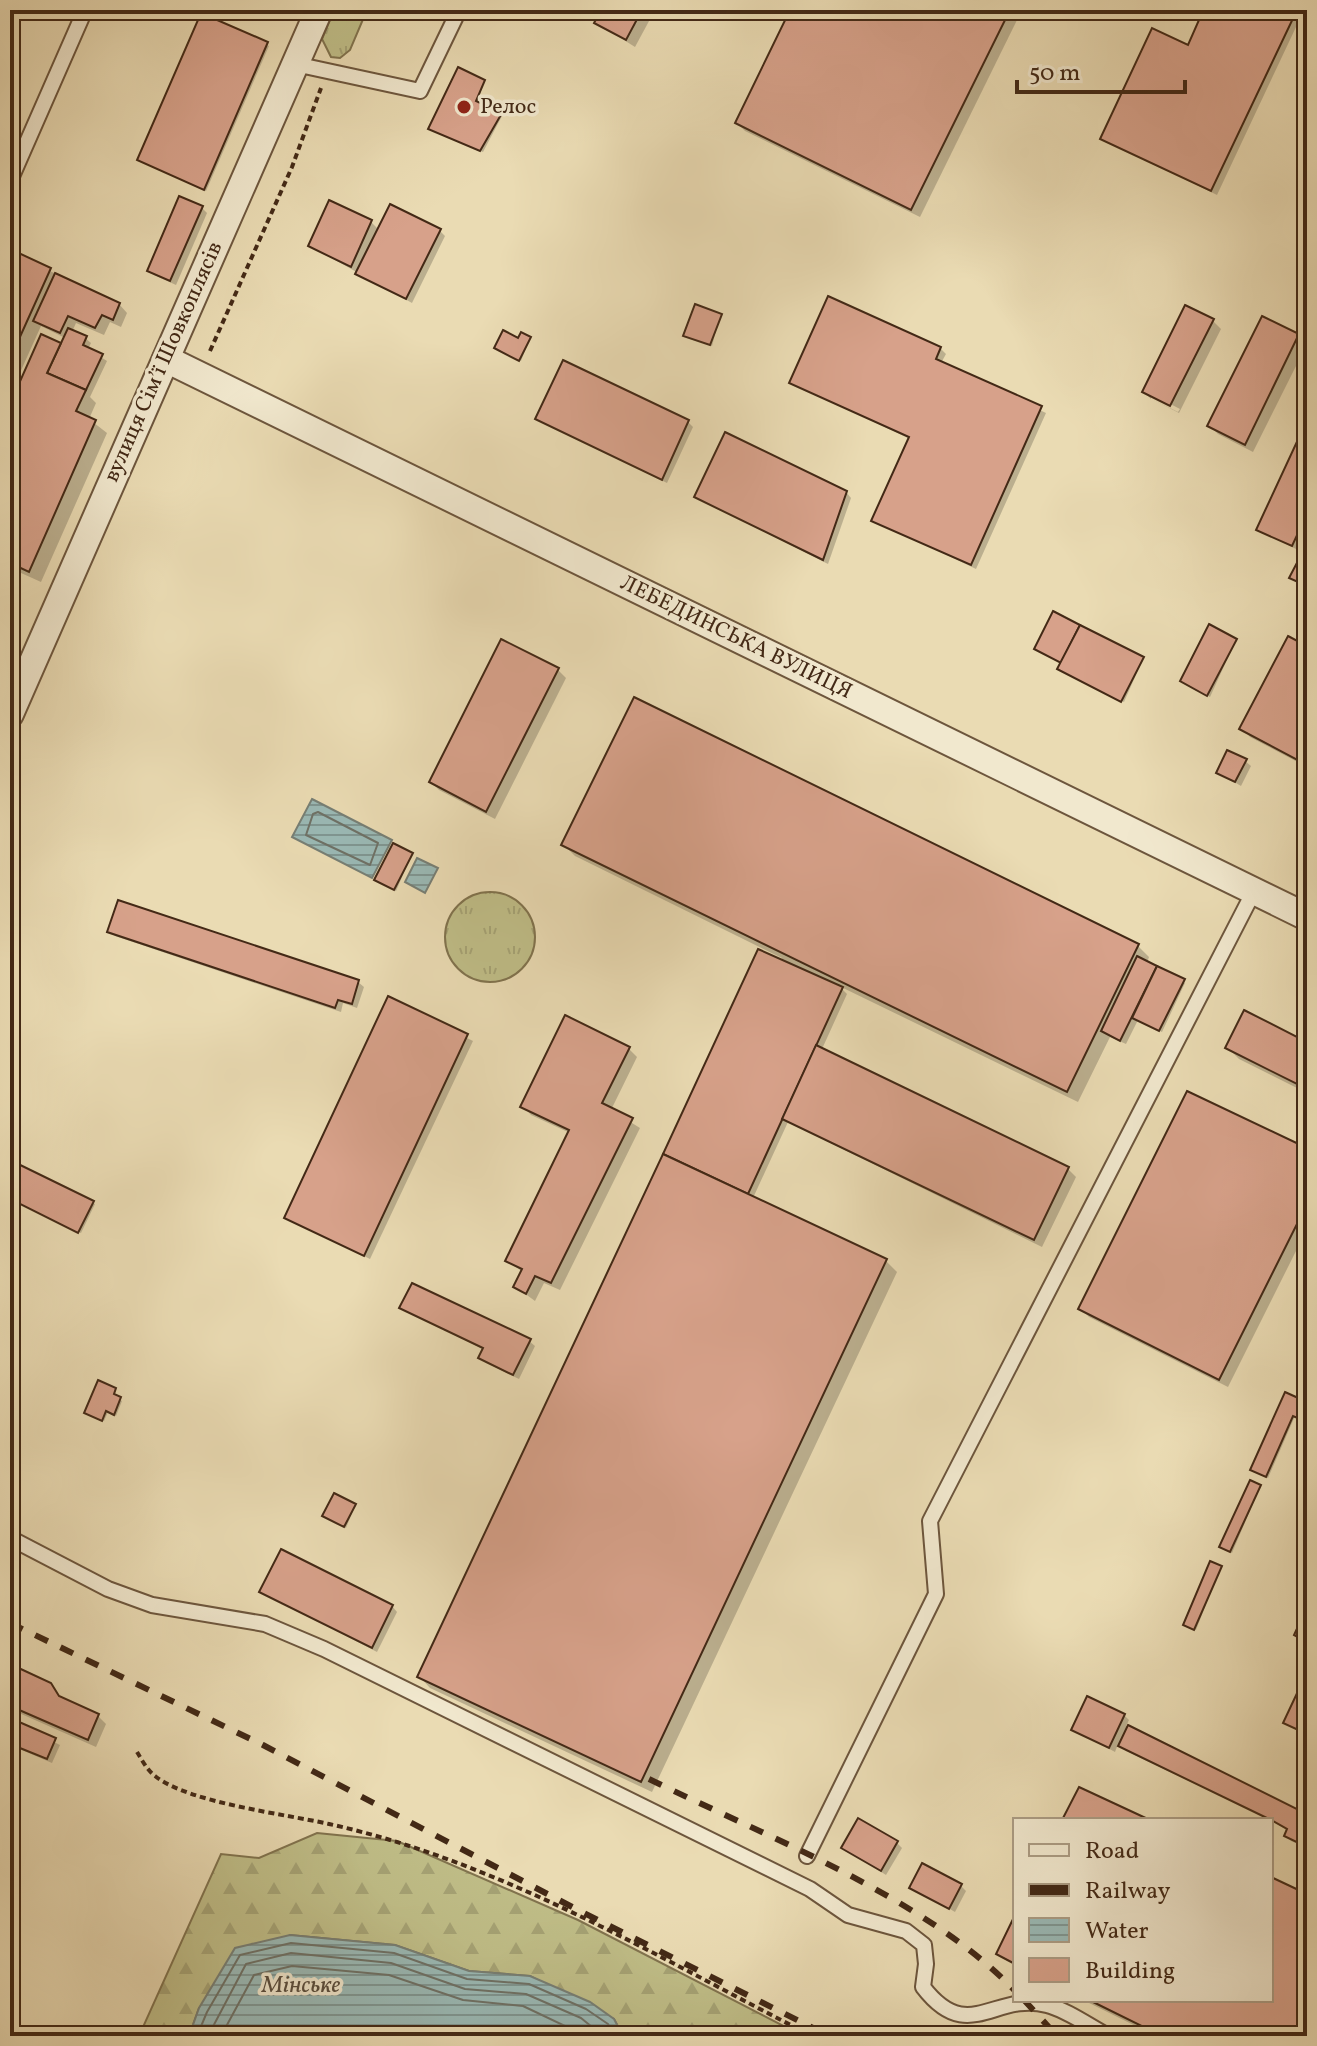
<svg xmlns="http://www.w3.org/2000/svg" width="1317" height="2046" font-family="Vollkorn,serif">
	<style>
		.grass { fill: url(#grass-tufts); stroke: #81734e; stroke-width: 2 }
		.forest { fill: url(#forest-firs); stroke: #81734e; stroke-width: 2 }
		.water { fill: url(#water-rules); stroke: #777f75; stroke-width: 2 }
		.shadow { fill: #0003; fill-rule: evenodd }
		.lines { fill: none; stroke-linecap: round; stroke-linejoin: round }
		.shore { stroke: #6e7166; stroke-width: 2 }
		.building { fill: #d7a18a; stroke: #432916; stroke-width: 2 }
		.lane-casing { stroke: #6d563d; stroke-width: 18 }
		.street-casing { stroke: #6d563d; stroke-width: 30 }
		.path { stroke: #432916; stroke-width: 4; stroke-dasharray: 6 4; stroke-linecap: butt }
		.lane { stroke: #f1e8ce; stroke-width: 14 }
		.street { stroke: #f1e8ce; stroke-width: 26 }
		.rail { stroke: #432916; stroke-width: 6; stroke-dasharray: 14 14; stroke-linecap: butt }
		.poi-dot { fill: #8f2418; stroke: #f1e8ce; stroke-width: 3 }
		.labels { text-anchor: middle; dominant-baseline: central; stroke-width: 7; stroke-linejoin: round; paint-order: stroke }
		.poi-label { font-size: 22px; fill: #432916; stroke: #f1e8ce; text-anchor: start }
		.street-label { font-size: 22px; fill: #432916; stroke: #f1e8ce }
		.water-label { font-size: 24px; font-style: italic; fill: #594d3e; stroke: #f1e8ce }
	</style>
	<defs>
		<pattern id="grass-tufts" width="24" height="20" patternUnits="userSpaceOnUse" patternTransform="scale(2)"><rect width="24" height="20" fill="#bfbd87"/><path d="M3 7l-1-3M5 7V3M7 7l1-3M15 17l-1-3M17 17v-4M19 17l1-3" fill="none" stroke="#a5a274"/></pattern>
		<pattern id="forest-firs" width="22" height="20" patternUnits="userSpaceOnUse" patternTransform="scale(2)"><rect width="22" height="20" fill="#bfbd87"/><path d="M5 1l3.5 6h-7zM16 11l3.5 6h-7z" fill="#a5a274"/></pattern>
		<pattern id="water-rules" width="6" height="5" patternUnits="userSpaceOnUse" patternTransform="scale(2)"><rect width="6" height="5" fill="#9ab9b5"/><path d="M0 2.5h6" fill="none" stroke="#7f9692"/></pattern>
	</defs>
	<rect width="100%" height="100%" fill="#eadbb3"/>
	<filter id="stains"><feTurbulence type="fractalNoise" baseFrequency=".0025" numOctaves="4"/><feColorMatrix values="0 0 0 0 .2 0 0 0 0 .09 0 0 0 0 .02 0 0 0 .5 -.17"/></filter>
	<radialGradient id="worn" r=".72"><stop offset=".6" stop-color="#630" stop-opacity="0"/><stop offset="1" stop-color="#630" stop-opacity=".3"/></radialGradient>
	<g class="grass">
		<polygon points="334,10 367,10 350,50 340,58 331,57 322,39"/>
		<circle cx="490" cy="937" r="45"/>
	</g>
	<polygon class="forest" points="317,1833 397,1841 578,1920 803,2036 623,2036 614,2019 530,1976 469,1971 395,1945 290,1935 199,2008 189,2036 139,2036 221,1854 259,1858"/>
	<g class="water">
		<polygon points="312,799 392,840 372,878 292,837"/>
		<polygon points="417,858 438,868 425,893 405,882"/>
		<polygon points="290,1935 395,1945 469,1971 530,1976 590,2002 614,2019 623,2036 189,2036 199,2008 235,1948"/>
	</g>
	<g class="shadow">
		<polygon points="604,10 655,10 635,47 597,23"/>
		<polygon points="793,10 1022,10 920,217 745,131 737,123"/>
		<polygon points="1176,10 1304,10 1217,195 1102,138 1189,48 1201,22"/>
		<polygon points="202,15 269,46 206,191 141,162"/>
		<polygon points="484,81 477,104 502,116 483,152 432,131"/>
		<polygon points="330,203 371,222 379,230 440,231 445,236 412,303 310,246"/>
		<polygon points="202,208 207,213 176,285 154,275 149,270"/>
		<path d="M10,252L119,304L127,313L121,327L110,322L104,335L76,323L72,332L85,338L91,343L88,349L107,361L90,397L96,403L89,419L107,433L41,582L10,568ZM41,326L65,338L19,388L14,386Z"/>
		<polygon points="720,315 712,346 688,337"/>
		<polygon points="1263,318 1298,336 1307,344 1253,452 1218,434 1210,426"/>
		<polygon points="1213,321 1221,329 1179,413 1152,399 1178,412 1180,409 1151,394 1151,399 1144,392"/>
		<polygon points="530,338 521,361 498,349 519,340"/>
		<polygon points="940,348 946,354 941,363 1046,413 976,569 874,520 910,439 792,383"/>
		<polygon points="537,418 688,422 693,427 667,483"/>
		<polygon points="1307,438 1307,530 1298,550 1259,530"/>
		<polygon points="846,492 851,498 828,564 696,497"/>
		<polygon points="1236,640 1210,697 1185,683"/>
		<polygon points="1307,648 1307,767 1250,737 1242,728"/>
		<polygon points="1143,659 1124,702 1062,671"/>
		<polygon points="558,670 566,678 495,819 439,790 431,782"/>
		<polygon points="1245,761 1251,766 1241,786 1219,773"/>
		<polygon points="564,845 1138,946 1149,957 1147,963 1185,983 1162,1032 1138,1020 1126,1044 1110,1037 1078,1102 839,986 847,994 822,1049 1068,1169 1076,1177 1042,1247 788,1122 753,1198 886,1261 897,1272 652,1792 430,1688 419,1676 782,958 575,856"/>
		<polygon points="412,854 396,891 378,881"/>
		<polygon points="110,931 358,982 364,987 357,1008 343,1003 341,1012 115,936"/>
		<polygon points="389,999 473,1041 370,1259 287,1218"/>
		<polygon points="1307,1044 1307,1093 1239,1059 1228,1048"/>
		<polygon points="629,1049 637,1057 611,1110 640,1128 560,1290 544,1283 535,1301 516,1287 523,1272 507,1261 570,1133 531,1115 523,1106"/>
		<polygon points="1307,1151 1307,1229 1228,1387 1089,1317 1081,1309"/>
		<polygon points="10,1162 95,1204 81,1233 10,1199"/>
		<polygon points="402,1308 529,1341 535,1346 519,1379 486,1363 480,1358 484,1350"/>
		<polygon points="115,1390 115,1397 122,1401 116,1416 108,1412 104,1421 89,1415"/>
		<polygon points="1286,1395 1307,1404 1307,1421 1295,1416 1268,1478 1255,1472"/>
		<polygon points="1260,1487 1232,1553 1223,1549 1221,1547"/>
		<polygon points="355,1506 346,1528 326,1517"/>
		<polygon points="1220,1568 1196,1630 1187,1626"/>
		<polygon points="262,1592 392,1606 397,1612 377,1652"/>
		<polygon points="10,1666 50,1685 63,1700 98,1716 106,1724 96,1747 10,1709"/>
		<polygon points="1307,1677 1307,1738 1285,1722"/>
		<polygon points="1124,1715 1129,1720 1126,1726 1307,1816 1307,1848 1291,1841 1286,1835 1288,1831 1271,1820 1126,1751 1118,1744 1115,1752 1073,1729"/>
		<polygon points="10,1720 60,1745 52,1763 10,1745"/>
		<polygon points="897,1843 902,1848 886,1875 844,1848"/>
		<polygon points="1271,1879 1307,1896 1307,2036 1156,2036 1083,2000 1271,2000"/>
		<polygon points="961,1886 966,1891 955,1912 912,1887"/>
	</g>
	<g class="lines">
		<g class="shore">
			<polygon points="318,812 378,843 370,865 306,835 313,814"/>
			<polyline points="197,2036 207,2012 240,1955 291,1943 394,1953 467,1979 529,1984 586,2009 608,2024 614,2036"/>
			<polyline points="208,2036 246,1964 291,1953 391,1963 465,1989 526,1994 581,2018 603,2036"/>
			<polyline points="221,2036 254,1975 292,1966 389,1975 463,2000 523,2006 586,2036"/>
		</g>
	</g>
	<g class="building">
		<polygon points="601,10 642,10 626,40 594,23"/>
		<polygon points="790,10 1010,10 911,210 735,123"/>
		<polygon points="1179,10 1297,10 1211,191 1100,139 1152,28 1188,45 1199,20"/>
		<polygon points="201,13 268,42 204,190 137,160"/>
		<polygon points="458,67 485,80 476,101 502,113 480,151 428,129"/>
		<polygon points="179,196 203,206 170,281 147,271"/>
		<polygon points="329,200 372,220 351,267 308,246"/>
		<polygon points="390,204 441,229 406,299 355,274"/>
		<polygon points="10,249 51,268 10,359"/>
		<polygon points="55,273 120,303 113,320 102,315 95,328 68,316 60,333 33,321"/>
		<polygon points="828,296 941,347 936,359 1042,406 971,565 871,521 909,437 789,383"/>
		<polygon points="695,304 722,314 710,345 683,336"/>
		<polygon points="1185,305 1214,319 1170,406 1142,392"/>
		<polygon points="1262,316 1299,334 1245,445 1207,426"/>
		<polygon points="68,328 87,336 83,345 103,354 86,390 47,373"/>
		<polygon points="503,330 518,338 521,332 531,337 519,361 494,348"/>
		<polygon points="41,334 61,343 47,373 86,390 76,411 96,420 29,572 10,563 10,382 18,386"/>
		<polygon points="563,360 689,420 662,480 535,419"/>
		<polygon points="725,432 847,491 823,560 694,497"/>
		<polygon points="1301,433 1307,435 1307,514 1292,546 1256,530"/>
		<polygon points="1300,557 1307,560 1307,586 1289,578"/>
		<polygon points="1053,611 1080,625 1061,663 1034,649"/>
		<polygon points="1209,624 1237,639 1207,696 1180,681"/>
		<polygon points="1080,625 1144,657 1121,702 1057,669"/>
		<polygon points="1288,636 1307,646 1307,765 1239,729"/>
		<polygon points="501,639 559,668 486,812 429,782"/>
		<polygon points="634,697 1139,944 1067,1092 561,845"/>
		<polygon points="1227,750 1247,759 1235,782 1216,773"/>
		<polygon points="393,843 413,853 394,890 374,880"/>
		<polygon points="118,900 359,980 352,1004 338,1000 335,1008 107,932"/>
		<polygon points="758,949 843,987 748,1194 663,1154"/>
		<polygon points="1137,956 1157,966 1120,1041 1101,1031"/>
		<polygon points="1157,966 1185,979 1159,1031 1132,1018"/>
		<polygon points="388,996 468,1034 364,1256 284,1218"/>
		<polygon points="1244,1010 1307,1042 1307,1089 1225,1048"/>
		<polygon points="565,1015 630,1047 602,1103 633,1118 551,1283 535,1276 526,1294 513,1287 522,1269 505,1261 569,1130 520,1107"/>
		<polygon points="816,1045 1069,1167 1034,1240 782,1119"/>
		<polygon points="1187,1091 1307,1148 1307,1204 1219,1380 1078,1309"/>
		<polygon points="663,1154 887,1259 641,1782 417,1677"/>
		<polygon points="10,1160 94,1201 78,1233 10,1199"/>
		<polygon points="412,1283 531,1339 513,1375 478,1358 483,1348 399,1308"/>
		<polygon points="1307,1364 1307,1386 1299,1382"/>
		<polygon points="98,1380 116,1388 114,1394 121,1397 114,1415 106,1411 102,1421 84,1413"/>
		<polygon points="1285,1392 1307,1402 1307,1422 1293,1416 1266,1477 1250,1470"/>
		<polygon points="1250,1480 1261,1485 1230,1552 1219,1547"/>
		<polygon points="334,1493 356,1504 344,1527 322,1516"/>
		<polygon points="281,1549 393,1605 372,1648 259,1592"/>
		<polygon points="1210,1561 1222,1566 1194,1630 1183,1625"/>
		<polygon points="1307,1607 1307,1642 1294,1635"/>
		<polygon points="10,1664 51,1683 59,1696 99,1714 88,1740 10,1706"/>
		<polygon points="1307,1672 1307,1734 1283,1723"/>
		<polygon points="1087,1696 1125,1714 1109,1748 1071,1730"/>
		<polygon points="10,1718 56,1738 47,1759 10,1744"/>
		<polygon points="1128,1725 1307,1814 1307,1847 1284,1836 1287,1829 1271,1820 1118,1746"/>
		<polygon points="1079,1787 1150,1820 1062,1820"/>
		<polygon points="858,1818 898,1841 881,1871 841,1848"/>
		<polygon points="922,1863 962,1884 949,1909 909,1888"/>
		<polygon points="1271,1877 1307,1894 1307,2023 1301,2036 1162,2036 1089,2000 1271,2000"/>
		<polygon points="1015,1915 1015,1964 996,1954"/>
	</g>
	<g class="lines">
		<g class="lane-casing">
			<g id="lane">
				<polyline points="295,64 420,91 459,10"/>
				<polyline points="10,181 85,10"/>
				<path d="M10,1538L108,1589L152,1605L265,1624L324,1649L810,1889L848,1915L906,1931L924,1945L926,1964L923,1987C968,2046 995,1991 1047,2005C1067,2010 1089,2026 1108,2036"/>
				<polyline points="807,1856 936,1594 930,1521 1254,891"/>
			</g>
		</g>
		<g class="street-casing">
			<g id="street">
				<polyline points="166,359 1307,917"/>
				<polyline points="10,714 319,10"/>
			</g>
		</g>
		<g class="path">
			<polyline points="210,351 292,167 321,88"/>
			<path d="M137,1752C142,1760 147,1770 155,1776C189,1803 285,1814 329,1824C501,1862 657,1957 812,2036"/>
		</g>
		<use href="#lane" class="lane"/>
		<use href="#street" class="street"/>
		<g class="rail">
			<polyline points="10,1623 263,1745 578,1910 829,2036"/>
			<path d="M649,1779C765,1836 927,1898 1015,1991"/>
			<polyline points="1024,2000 1057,2036"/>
		</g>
	</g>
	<circle class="poi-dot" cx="464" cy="107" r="8"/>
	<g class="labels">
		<g class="poi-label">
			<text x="480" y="107">Релос</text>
		</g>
		<g class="street-label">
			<text transform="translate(164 362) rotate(-66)">вулиця Сімʼї Шовкоплясів</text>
			<text transform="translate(736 638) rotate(26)">ЛЕБЕДИНСЬКА ВУЛИЦЯ</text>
		</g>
		<g class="water-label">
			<text x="301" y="1986">Мінське</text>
		</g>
	</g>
	<rect width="1317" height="2046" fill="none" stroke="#eadbb3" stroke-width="40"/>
	<rect x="12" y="12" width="1293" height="2022" fill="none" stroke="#432916" stroke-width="4"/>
	<rect x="20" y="20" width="1277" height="2006" fill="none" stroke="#432916" stroke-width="2"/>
	<rect x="1013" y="1818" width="260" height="184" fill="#f1e8ce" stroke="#ab9c84" stroke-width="2"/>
	<rect x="1029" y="1844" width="40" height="12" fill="#f1e8ce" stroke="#ab9c84" stroke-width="2"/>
	<text x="1085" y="1858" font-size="24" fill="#432916">Road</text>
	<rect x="1029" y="1884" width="40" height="12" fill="#432916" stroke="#ab9c84" stroke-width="2"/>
	<text x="1085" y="1898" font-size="24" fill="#432916">Railway</text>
	<rect x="1029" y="1918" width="40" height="24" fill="url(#water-rules)" stroke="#ab9c84" stroke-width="2"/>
	<text x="1085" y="1938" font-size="24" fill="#432916">Water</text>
	<rect x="1029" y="1958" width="40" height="24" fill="#d7a18a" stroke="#ab9c84" stroke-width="2"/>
	<text x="1085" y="1978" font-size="24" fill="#432916">Building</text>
	<path d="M1017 80v12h168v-12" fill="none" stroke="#432916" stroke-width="4"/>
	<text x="1029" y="80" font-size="24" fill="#432916" stroke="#f1e8ce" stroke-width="6" paint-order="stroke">50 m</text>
	<rect width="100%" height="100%" filter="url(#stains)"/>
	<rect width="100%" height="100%" fill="url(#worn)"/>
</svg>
